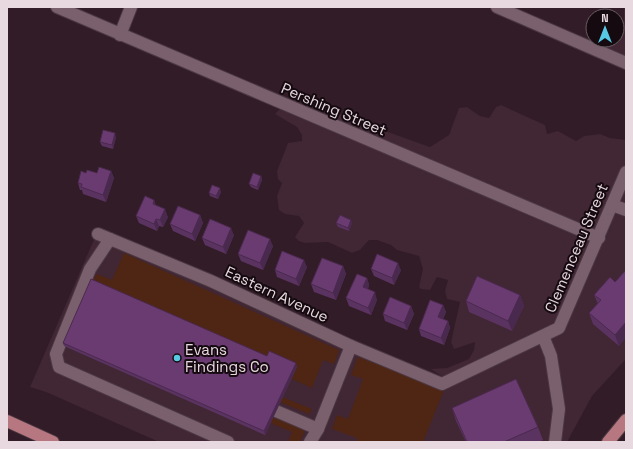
<svg xmlns="http://www.w3.org/2000/svg" width="633" height="449" font-family="'Space Grotesk',sans-serif">
	<style>
		.built { fill: #412634 }
		.green { fill: #4f2514 }
		.lines { fill: none; stroke-linecap: round; stroke-linejoin: round }
		.minor-casing { stroke: #4b3842; stroke-width: 14 }
		.major-casing { stroke: #4b3842; stroke-width: 14 }
		.minor { stroke: #7a606c; stroke-width: 12 }
		.major { stroke: #b77780; stroke-width: 12 }
		.wall { fill: #5b3361 }
		.shaded-wall { fill: #4a294f }
		.building { fill: #6a3b71; stroke: #4a294f }
		.poi-dot { fill: #58c9e3; stroke: #140a0f; stroke-width: 1.5 }
		.labels { text-anchor: middle; dominant-baseline: central; stroke-width: 4; stroke-linejoin: round; paint-order: stroke }
		.street-label { font-size: 15px; fill: #e8d8df; stroke: #140a0f }
		.poi-label { font-size: 15px; fill: #e8d8df; stroke: #140a0f; text-anchor: start }
	</style>
	<rect width="100%" height="100%" fill="#321c27"/>
	<g class="built">
		<polygon points="624,7 626,7 626,67 596,54 597,42 604,40 617,40 617,31 624,20"/>
		<polygon points="501,105 545,125 547,134 558,131 576,141 584,136 600,134 610,138 626,140 626,359 592,396 567,442 159,442 46,392 30,387 99,228 437,385 443,377 431,369 447,368 469,359 474,350 475,342 454,349 451,342 460,302 447,299 445,291 448,280 437,277 430,290 421,289 419,287 423,269 419,256 397,250 391,245 377,240 369,240 360,250 352,253 328,242 305,243 299,241 295,237 304,223 299,216 285,214 279,210 277,196 282,183 278,179 277,171 288,143 302,141 302,135 297,127 275,114 282,107 322,118 346,113 388,132 430,147 449,135 459,108 467,107 480,116 489,118 496,107"/>
	</g>
	<g class="green">
		<polygon points="124,253 339,350 334,364 323,360 312,388 292,379 297,366 269,360 92,282 97,274 112,280"/>
		<polygon points="358,357 444,390 423,442 356,442 357,438 332,429 337,415 348,419 363,379 351,375"/>
		<polygon points="282,397 312,409 309,414 280,402"/>
		<polygon points="273,416 305,430 300,442 288,442 292,432 270,423"/>
	</g>
	<g class="lines">
		<g class="minor-casing">
			<g id="minor">
				<polyline points="57,7 599,238"/>
				<polyline points="497,7 626,63"/>
				<polyline points="120,35 131,7"/>
				<polyline points="612,205 626,210"/>
				<polyline points="98,234 211,281 351,346 442,384 559,328 626,172"/>
				<polyline points="110,239 90,269 56,354 59,367 228,442"/>
				<polyline points="543,336 551,356 559,409 555,442"/>
				<polyline points="276,411 318,429"/>
				<polyline points="310,442 318,429 351,346"/>
			</g>
		</g>
		<g class="major-casing">
			<g id="major">
				<polyline points="7,421 53,442"/>
				<polyline points="608,442 626,420"/>
			</g>
		</g>
		<use href="#minor" class="minor"/>
		<use href="#major" class="major"/>
	</g>
	<g class="wall">
		<polygon points="116,137 113,149 102,146 100,142"/>
		<polygon points="111,171 114,178 106,202 83,194 82,190 80,190 78,183 97,173"/>
		<polygon points="261,176 262,180 258,190 251,187 249,184"/>
		<polygon points="221,192 218,199 210,196 209,193"/>
		<polygon points="154,200 156,206 168,217 163,227 159,226 157,231 139,223 136,216"/>
		<polygon points="200,215 203,223 195,241 173,231 170,224"/>
		<polygon points="336,223 352,223 349,231 338,227"/>
		<polygon points="234,235 226,254 205,245 202,238"/>
		<polygon points="273,246 263,270 241,261 238,254"/>
		<polygon points="343,266 346,274 336,300 314,292 311,284"/>
		<polygon points="307,267 299,286 277,277 275,270"/>
		<polygon points="371,269 401,270 394,285 374,276"/>
		<polygon points="626,270 626,337 619,346 593,324 589,313 598,304 594,295 615,282"/>
		<polygon points="367,278 369,285 368,289 377,300 371,315 349,306 346,298"/>
		<polygon points="520,295 524,306 512,331 469,312 466,301"/>
		<polygon points="443,305 446,312 443,319 448,321 450,328 444,345 421,336 419,329"/>
		<polygon points="411,306 414,314 407,330 385,321 383,314"/>
		<polygon points="63,343 267,356 297,367 265,435 64,346"/>
		<polygon points="452,408 538,427 543,440 538,442 466,442 456,421"/>
	</g>
	<g class="shaded-wall">
		<polygon points="115,133 116,137 113,149 112,145"/>
		<polygon points="111,171 114,178 106,202 103,195"/>
		<polygon points="261,176 262,180 258,190 257,187"/>
		<polygon points="220,188 221,192 218,199 216,196"/>
		<polygon points="154,200 157,208 153,204"/>
		<polygon points="165,209 168,217 163,227 160,220"/>
		<polygon points="200,215 203,223 195,241 192,234"/>
		<polygon points="156,219 159,226 157,231 154,224"/>
		<polygon points="351,220 352,223 349,231 348,228"/>
		<polygon points="231,228 234,235 226,254 223,247"/>
		<polygon points="270,239 273,246 263,270 260,263"/>
		<polygon points="304,260 307,267 299,286 296,279"/>
		<polygon points="398,263 401,270 394,285 392,278"/>
		<polygon points="343,266 346,274 336,300 333,293"/>
		<polygon points="367,278 369,285 365,295 363,287"/>
		<polygon points="375,292 377,300 371,315 368,308"/>
		<polygon points="520,295 524,306 512,331 508,321"/>
		<polygon points="443,305 446,312 441,325 438,317"/>
		<polygon points="411,306 414,314 407,330 404,323"/>
		<polygon points="448,321 450,328 444,345 441,338"/>
		<polygon points="626,322 626,337 619,346 615,335"/>
		<polygon points="296,363 297,367 265,435 264,431"/>
	</g>
	<g class="building">
		<polygon points="103,130 115,133 112,145 100,142"/>
		<polygon points="99,167 111,171 103,195 81,187 82,184 78,183 81,171 86,173 87,170 97,173"/>
		<polygon points="253,173 261,176 257,187 249,184"/>
		<polygon points="212,185 220,188 216,196 209,193"/>
		<polygon points="145,196 154,200 153,204 165,209 160,220 156,219 154,224 136,216"/>
		<polygon points="178,206 200,215 192,234 170,224"/>
		<polygon points="340,215 351,220 348,228 336,223"/>
		<polygon points="210,219 231,228 223,247 202,238"/>
		<polygon points="248,230 270,239 260,263 238,254"/>
		<polygon points="282,251 304,260 296,279 275,270"/>
		<polygon points="377,254 398,263 392,278 371,269"/>
		<polygon points="322,258 343,266 333,293 311,284"/>
		<polygon points="626,270 626,322 615,335 589,313 601,300 594,295 610,277 615,282"/>
		<polygon points="357,274 367,278 363,287 375,292 368,308 346,298"/>
		<polygon points="477,276 520,295 508,321 466,301"/>
		<polygon points="91,279 267,356 269,351 296,363 264,431 63,343"/>
		<polygon points="390,297 411,306 404,323 383,314"/>
		<polygon points="430,300 443,305 438,317 448,321 441,338 419,329"/>
		<polygon points="516,379 538,427 504,442 467,442 452,408"/>
	</g>
	<circle class="poi-dot" cx="177" cy="358" r="4"/>
	<g class="labels">
		<g class="street-label">
			<text transform="translate(334 109) rotate(23)">Pershing Street</text>
			<text transform="translate(576 248) rotate(-67)">Clemenceau Street</text>
			<text transform="translate(277 294) rotate(25)">Eastern Avenue</text>
		</g>
		<g class="poi-label">
			<text x="185" y="349">Evans<tspan x="185" dy="17">Findings Co</tspan></text>
		</g>
	</g>
	<rect width="633" height="449" fill="none" stroke="#e8d8df" stroke-width="16"/>
	<g transform="translate(605 28)"><circle r="19" fill="#140a0f" stroke="#695c62"/>
	<path d="M0-3L7 15L0 10L-7 15Z" fill="#58c9e3"/>
	<text y="-6" font-size="11" font-weight="bold" text-anchor="middle" fill="#e8d8df">N</text>
	</g>
</svg>
